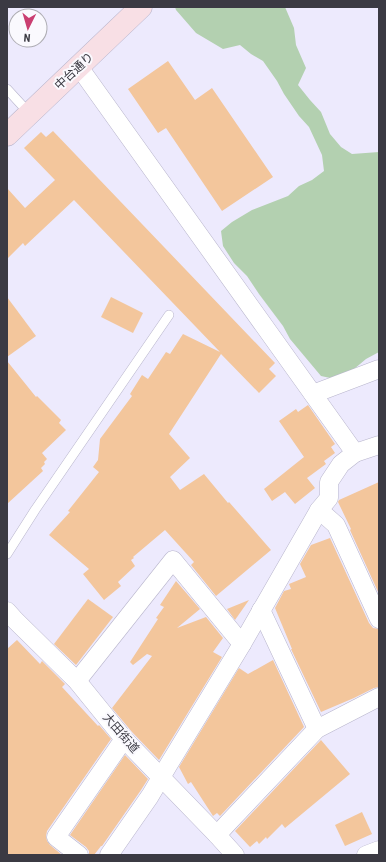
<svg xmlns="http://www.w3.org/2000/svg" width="386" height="862" font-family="'Roboto Condensed','Noto Sans JP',sans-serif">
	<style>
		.green { fill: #b3d0b0 }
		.building { fill: #f3c69c }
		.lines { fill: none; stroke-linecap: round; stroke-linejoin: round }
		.lane-casing { stroke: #b8b5cc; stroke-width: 10 }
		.street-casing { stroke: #b8b5cc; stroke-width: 19 }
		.secondary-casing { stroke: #b8b5cc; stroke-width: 23 }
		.lane { stroke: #fff; stroke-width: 9 }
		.street { stroke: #fff; stroke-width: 18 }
		.secondary { stroke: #f8dfe5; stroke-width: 22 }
		.labels { text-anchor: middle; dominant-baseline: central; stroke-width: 4; stroke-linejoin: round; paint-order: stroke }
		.street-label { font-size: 12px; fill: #3b3a43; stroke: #faf9fe }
	</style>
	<rect width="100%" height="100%" fill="#edeafd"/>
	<polygon class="green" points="175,7 285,7 294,28 296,45 306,68 298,85 310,100 321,112 330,134 341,147 352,154 379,152 379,352 366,359 348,374 335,379 321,376 290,339 283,326 259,294 247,276 234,263 223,246 221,231 232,222 252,210 288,196 299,186 312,180 324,171 322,155 309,127 299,116 284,94 277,81 263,61 251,54 240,45 223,49 196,33 176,10"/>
	<g class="building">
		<polygon points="168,61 195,100 212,88 273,177 222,211 166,128 158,133 128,89"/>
		<polygon points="53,131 275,363 269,369 276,376 259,393 221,354 169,434 190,458 170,477 180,490 204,474 228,503 229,502 271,550 216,596 191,565 194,562 165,530 133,557 134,558 131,560 135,566 118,582 121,586 104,600 83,574 89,569 49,535 70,512 68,511 99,472 93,467 98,460 100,439 132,396 130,394 142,375 148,379 166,352 170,354 183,334 220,352 74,200 25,246 23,243 7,259 7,188 25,208 55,180 24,148 41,132 46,137"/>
		<polygon points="7,297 36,336 7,357"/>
		<polygon points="111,297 143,313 133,333 101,317"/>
		<polygon points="7,361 36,397 37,396 61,420 59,423 66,430 42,453 47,459 44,462 45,464 41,468 43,471 7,504"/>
		<polygon points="308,405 335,444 331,447 335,453 324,461 326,464 307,478 315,488 295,504 285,492 272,501 264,489 304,457 279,421 296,409 298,412"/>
		<polygon points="379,482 379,594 350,530 351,529 338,502 339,500"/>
		<polygon points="330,538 369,623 373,628 379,629 379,687 374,688 354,698 321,712 291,649 292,649 275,608 284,591 291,589 289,584 306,577 300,564 311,545"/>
		<polygon points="176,581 200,609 177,628 206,617 223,638 213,652 222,657 159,760 132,732 112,708 152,656 147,654 133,665 130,662 158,619 156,618 164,607 160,605"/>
		<polygon points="88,599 113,617 76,665 54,644"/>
		<polygon points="249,600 235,620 227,609"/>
		<polygon points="17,640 40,664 42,661 65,684 62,687 98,726 99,725 111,739 47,831 46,836 47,841 50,845 62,855 7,855 7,649"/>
		<polygon points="273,660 304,727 220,816 217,813 213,816 191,782 188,784 179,767 239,668 248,674"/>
		<polygon points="321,740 350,774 285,828 282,824 267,839 266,837 259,844 257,841 250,847 235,831"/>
		<polygon points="125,755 148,779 141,790 102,846 101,846 94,855 89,855 89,851 86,847 70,835"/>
		<polygon points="362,812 372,834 345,846 335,825"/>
	</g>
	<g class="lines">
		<g class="lane-casing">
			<g id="lane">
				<polyline points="7,89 29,113"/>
				<polyline points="7,554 35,510 169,315"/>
			</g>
		</g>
		<g class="street-casing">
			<g id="street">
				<polyline points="79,67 355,453"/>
				<polyline points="313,394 379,369"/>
				<polyline points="319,510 336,525 379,619"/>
				<polyline points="261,610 317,729"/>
				<polyline points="7,611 15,620 77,681 124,739 217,835 235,855"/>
				<polyline points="77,681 173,560 242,644"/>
				<polyline points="217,835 227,824 317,729 379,697"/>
				<polyline points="79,855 56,837 124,739"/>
				<polyline points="109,855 150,796 169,764 242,644 319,510 329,498 329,482 341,464 355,453 379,445"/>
				<polyline points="366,855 379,850"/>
			</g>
		</g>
		<g class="secondary-casing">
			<polyline id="secondary" points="7,135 141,7"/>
		</g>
		<use href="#lane" class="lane"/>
		<use href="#street" class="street"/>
		<use href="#secondary" class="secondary"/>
	</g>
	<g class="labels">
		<g class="street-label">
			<text transform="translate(74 71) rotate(-43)">中台通り</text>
			<text transform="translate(121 733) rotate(49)">大田街道</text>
		</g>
	</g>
	<rect width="386" height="862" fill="none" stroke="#3b3a43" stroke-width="16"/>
	<g transform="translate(28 28) rotate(185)"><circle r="19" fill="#faf9fe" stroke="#aeadb3"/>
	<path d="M0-3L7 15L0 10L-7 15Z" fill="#ca3e71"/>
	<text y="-6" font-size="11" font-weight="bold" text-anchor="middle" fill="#3b3a43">N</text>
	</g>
</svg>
